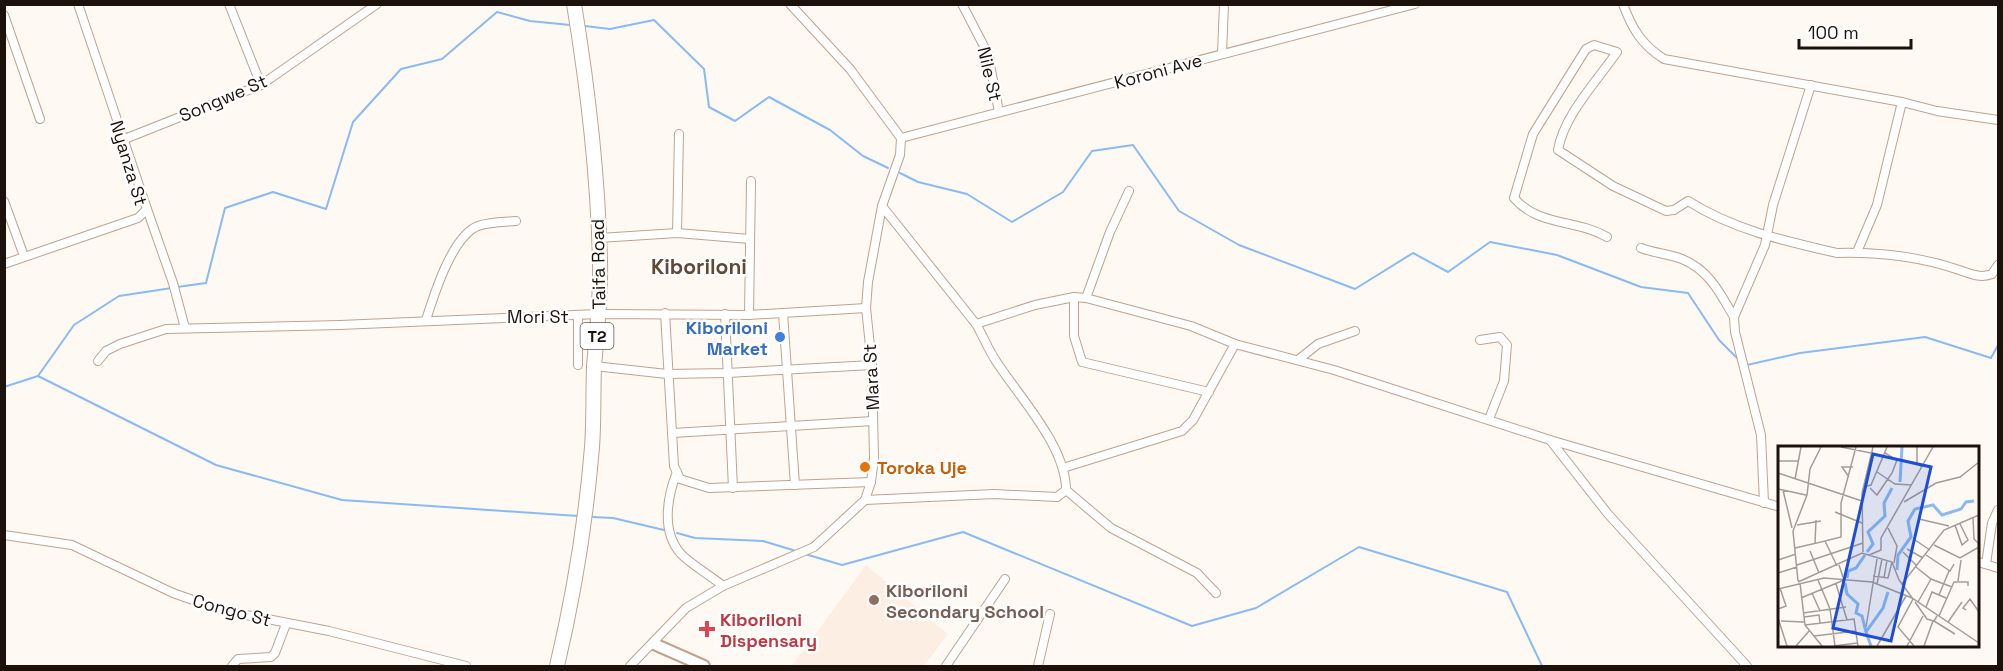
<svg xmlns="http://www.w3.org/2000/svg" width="2003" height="671" font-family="'Space Grotesk',sans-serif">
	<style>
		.built { fill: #fdeee3 }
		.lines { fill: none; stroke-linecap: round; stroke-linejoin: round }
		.stream { stroke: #8abaf4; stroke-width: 2 }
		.street-casing { stroke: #bfa38e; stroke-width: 10 }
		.secondary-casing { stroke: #bfa38e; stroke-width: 14 }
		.highway-casing { stroke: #bfa38e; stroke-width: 16 }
		.street { stroke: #fff; stroke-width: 8 }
		.secondary { stroke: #fff; stroke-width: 10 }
		.highway { stroke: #fff; stroke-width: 14 }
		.shop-dot { fill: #3f7fe0; stroke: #fff; stroke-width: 2 }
		.food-dot { fill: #e8710a; stroke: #fff; stroke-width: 2 }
		.education-dot { fill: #8d6e63; stroke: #fff; stroke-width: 2 }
		.health-dot { fill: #e0444e; stroke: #fff; stroke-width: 2 }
		.labels { text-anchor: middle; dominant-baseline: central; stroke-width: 5; stroke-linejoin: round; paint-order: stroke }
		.shield { fill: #fff; stroke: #605954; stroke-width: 1.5 }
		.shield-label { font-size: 16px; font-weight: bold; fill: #1c120b }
		.street-label { font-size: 18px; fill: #1c120b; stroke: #fff }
		.shop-label { font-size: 18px; font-weight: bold; fill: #366cbe; stroke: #fff; text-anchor: end }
		.food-label { font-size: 18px; font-weight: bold; fill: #c56008; stroke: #fff; text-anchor: start }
		.education-label { font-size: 18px; font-weight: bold; fill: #785e54; stroke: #fff; text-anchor: start }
		.health-label { font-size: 18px; font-weight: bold; fill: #be3a42; stroke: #fff; text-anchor: start }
		.quarter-label { font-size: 21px; font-weight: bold; fill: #624937; stroke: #fff }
		.inset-river { fill: none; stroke: #8abaf4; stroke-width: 3 }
		.inset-road { fill: none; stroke: #a49d97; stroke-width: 1.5 }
		.view { fill: #1d4ed8; fill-opacity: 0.15; stroke: #1d4ed8; stroke-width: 3 }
		.inset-edge { fill: none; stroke: #1c120b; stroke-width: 3 }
	</style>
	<rect width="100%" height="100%" fill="#fff9f4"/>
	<polygon class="built" points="866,565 948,634 924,666 792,666"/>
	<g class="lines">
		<g class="stream">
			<polyline points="585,26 610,29 654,20 704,69 709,107 735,121 769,97 830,130 863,156 888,168"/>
			<polyline points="900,173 918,182 967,194 1012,222 1063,192 1092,151 1133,145 1179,211 1239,245 1355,289 1413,253 1448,272 1490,242 1557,255 1641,287 1688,293 1719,340 1738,359"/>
			<polyline points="177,287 206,283 225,208 273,192 326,209 353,122 401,69 442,59 497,12 530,21 570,25"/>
			<polyline points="1747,365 1800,353 1925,337 1991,358 1998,345"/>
			<polyline points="38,376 74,325 119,296 172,288"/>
			<polyline points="4,387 38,376 216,465 342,500 578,516"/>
			<polyline points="593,517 613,518 664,530"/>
			<polyline points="677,533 695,538 763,541 796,551"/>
			<polyline points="805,554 842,565 963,532 1192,626 1256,608 1359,547 1507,592 1542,666"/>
		</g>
		<g class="street-casing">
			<g id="street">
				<polyline points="229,4 261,85"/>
				<polyline points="962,4 988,54 999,112"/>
				<path d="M1623,4C1632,29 1642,45 1664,59L1902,102L1937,111L1998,120"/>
				<polyline points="4,15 40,119"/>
				<polyline points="1222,54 1224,4"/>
				<polyline points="901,138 1415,4"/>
				<polyline points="122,140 261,85 377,4"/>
				<polyline points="4,201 24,256"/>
				<polyline points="882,206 976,324 1035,305 1074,297 1086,298 1191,326 1235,344 1334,370 1550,440 1780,507"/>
				<polyline points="147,209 173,283 185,328"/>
				<polyline points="677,233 679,134"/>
				<path d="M1607,237C1577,219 1539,227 1514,198L1533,134L1586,49L1594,45L1617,52C1597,81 1564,115 1558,150L1613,186L1666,211L1674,210L1688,201C1734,230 1785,241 1837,253C1879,252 1917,256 1956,269C1969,273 1979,279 1992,274L1998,265"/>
				<polyline points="599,238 677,233 750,239"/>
				<path d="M1641,248C1654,253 1669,254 1682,259C1709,270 1720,293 1734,317"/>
				<polyline points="1857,252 1877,205 1902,102"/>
				<polyline points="4,264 138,218 147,209 78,4"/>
				<polyline points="1074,297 1074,336 1082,362 1209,392"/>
				<polyline points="1086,298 1110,232 1129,191"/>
				<polyline points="665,313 674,466 680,479 709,488 871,482"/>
				<polyline points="783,313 795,485"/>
				<polyline points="725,314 733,488"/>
				<polyline points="749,315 751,181"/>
				<polyline points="578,316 578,365"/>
				<path d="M426,320C434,295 452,236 478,226C490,222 504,222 516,221"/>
				<polyline points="1480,340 1500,337 1507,345 1504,381 1489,419"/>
				<polyline points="1298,360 1318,344 1355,331"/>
				<polyline points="98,361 106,351 120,344 166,329 340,325 599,314 749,315 866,308"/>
				<polyline points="594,366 667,374 727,373 872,365"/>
				<polyline points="673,433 873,421"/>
				<polyline points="1550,440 1608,514 1747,666"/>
				<polyline points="1063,468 1182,431 1193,420 1235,344"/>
				<path d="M677,472C667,497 661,532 681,554C693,566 710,575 723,586"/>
				<polyline points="1066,490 1111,528 1197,573 1216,593"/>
				<path d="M865,500L994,494L1057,497L1066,490C1066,446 1019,397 996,361C988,349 983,336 976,324"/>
				<polyline points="1764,503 1761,435 1735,332 1734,317 1765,245 1773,205 1811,85"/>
				<polyline points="4,535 72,545 173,593 221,610 329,631 466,666"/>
				<polyline points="1978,562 1998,568"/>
				<polyline points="1986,564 1992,523 1998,510"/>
				<polyline points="232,666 238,659 271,657 275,653 286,624"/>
				<polyline points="630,666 686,608 723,586 814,547 865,500 871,482 874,458 872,365 866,308 868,282 882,206 900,155 901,138 850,69 790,4"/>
				<polyline points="946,666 1005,579"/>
				<polyline points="1038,666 1050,614"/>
			</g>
		</g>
		<g class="secondary-casing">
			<polyline id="secondary" points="654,644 704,666"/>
		</g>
		<g class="highway-casing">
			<path id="highway" d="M557,666C574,594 586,521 592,447C594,420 593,393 594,366C597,331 601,296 600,261C598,175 588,89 574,4"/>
		</g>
		<use href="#street" class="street"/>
		<use href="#secondary" class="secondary"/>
		<use href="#highway" class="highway"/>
	</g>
	<circle class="shop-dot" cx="780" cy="337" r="6"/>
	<circle class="food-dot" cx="865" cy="467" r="6"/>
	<circle class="education-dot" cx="874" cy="600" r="6"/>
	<path class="health-dot" d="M704 620h6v6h6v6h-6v6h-6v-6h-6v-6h6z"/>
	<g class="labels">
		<rect class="shield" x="580.5" y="323" width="33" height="26" rx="4.5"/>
		<g class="shield-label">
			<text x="597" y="336">T2</text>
		</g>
		<g class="street-label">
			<text transform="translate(1158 71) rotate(-15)">Koroni Ave</text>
			<text transform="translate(990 74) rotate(77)">Nile St</text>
			<text transform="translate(223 98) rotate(-23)">Songwe St</text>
			<text transform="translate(129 163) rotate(73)">Nyanza St</text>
			<text transform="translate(598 264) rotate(-91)">Taifa Road</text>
			<text x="538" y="316">Mori St</text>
			<text transform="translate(871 377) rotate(-93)">Mara St</text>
			<text transform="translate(232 610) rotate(15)">Congo St</text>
		</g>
		<g class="shop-label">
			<text x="768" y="327">Kiboriloni<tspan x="768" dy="21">Market</tspan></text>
		</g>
		<g class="food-label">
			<text x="877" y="467">Toroka Uje</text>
		</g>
		<g class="education-label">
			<text x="886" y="590">Kiboriloni<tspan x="886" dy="21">Secondary School</tspan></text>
		</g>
		<g class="health-label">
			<text x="720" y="619">Kiboriloni<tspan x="720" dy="21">Dispensary</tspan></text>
		</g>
		<g class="quarter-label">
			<text x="699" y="266">Kiboriloni</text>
		</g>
	</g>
	<g transform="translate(1778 446)">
		<rect width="201" height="201" fill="#fff9f4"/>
		<path class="inset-river" d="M122,36L124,1M89,106L95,98L90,86L107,70L106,57L114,42M119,124L120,109L133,91L130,75L137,63L155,59L164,69L183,63L188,56L196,55M69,132L70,125L78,122L87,109M67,137L69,148L80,158L78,167L84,170L88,186M93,200L88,186L105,162L110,146"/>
		<path class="inset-road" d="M63,1L93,7M139,1V17L144,21M1,15H20M99,26L117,38L134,39M0,27L84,55M71,31L64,21H75M17,33L23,1M85,41L93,39L109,1M92,42L99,49L114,27L119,14L107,7M0,43L28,49M5,44L14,82M126,56L158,37L182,31L201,16M57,66L84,77M195,72L196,93L201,98M141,73L171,80M19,79L43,75M177,79L184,99L190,94L182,78M110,82L119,100L116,117M137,94L152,104M47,95L63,91V57L78,1M37,97L38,74M156,99L182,112L201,101M17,102L47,95L59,120M129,103L145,112M32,105L41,127M85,106L84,47L95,1M125,106L139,120M91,109L103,104V92L155,1M148,109L172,125L176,118M0,114L18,108M19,119L85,97M138,121L153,133L174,141M0,127L19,121M95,130L110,132L114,116M106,132L109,114M40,134L52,163L57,200M20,135L15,85L29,49L32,23L43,1M180,135L183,114M20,136L84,107L114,116L121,134L135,153L120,181L136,200M22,137L27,179L44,200M58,138L69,174M99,138L104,113M124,138L166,84L201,69M0,143L46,132L94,136L134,152L201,197M34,147L42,165M161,149L171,125M23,152L66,134L61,119M137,156L149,173L156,175L159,170M140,156L153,133M148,161L154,146L168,152M0,163L8,160L2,142M188,164L185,162L192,153L201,166M25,167L68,161M161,170L176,136H190V140M26,171L41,169L42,177M0,172L9,200M3,175L26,176M156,175L177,188M170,176L184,156M27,179L76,173L80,200M88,181L99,113M36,190L78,185M18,200L31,185M56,200L79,197M99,200L128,150M129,200L145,170M146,200L155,175"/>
		<path class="view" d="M95,8L153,21L113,195L55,182Z"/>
		<rect width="201" height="201" class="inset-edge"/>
	</g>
	<rect width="2003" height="671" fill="none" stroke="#1c120b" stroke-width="12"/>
	<path d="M1799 39v9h112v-9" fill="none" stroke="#1c120b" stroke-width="3"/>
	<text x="1808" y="39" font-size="18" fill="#1c120b" stroke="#ffffff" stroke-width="4.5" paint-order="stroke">100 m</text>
</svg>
